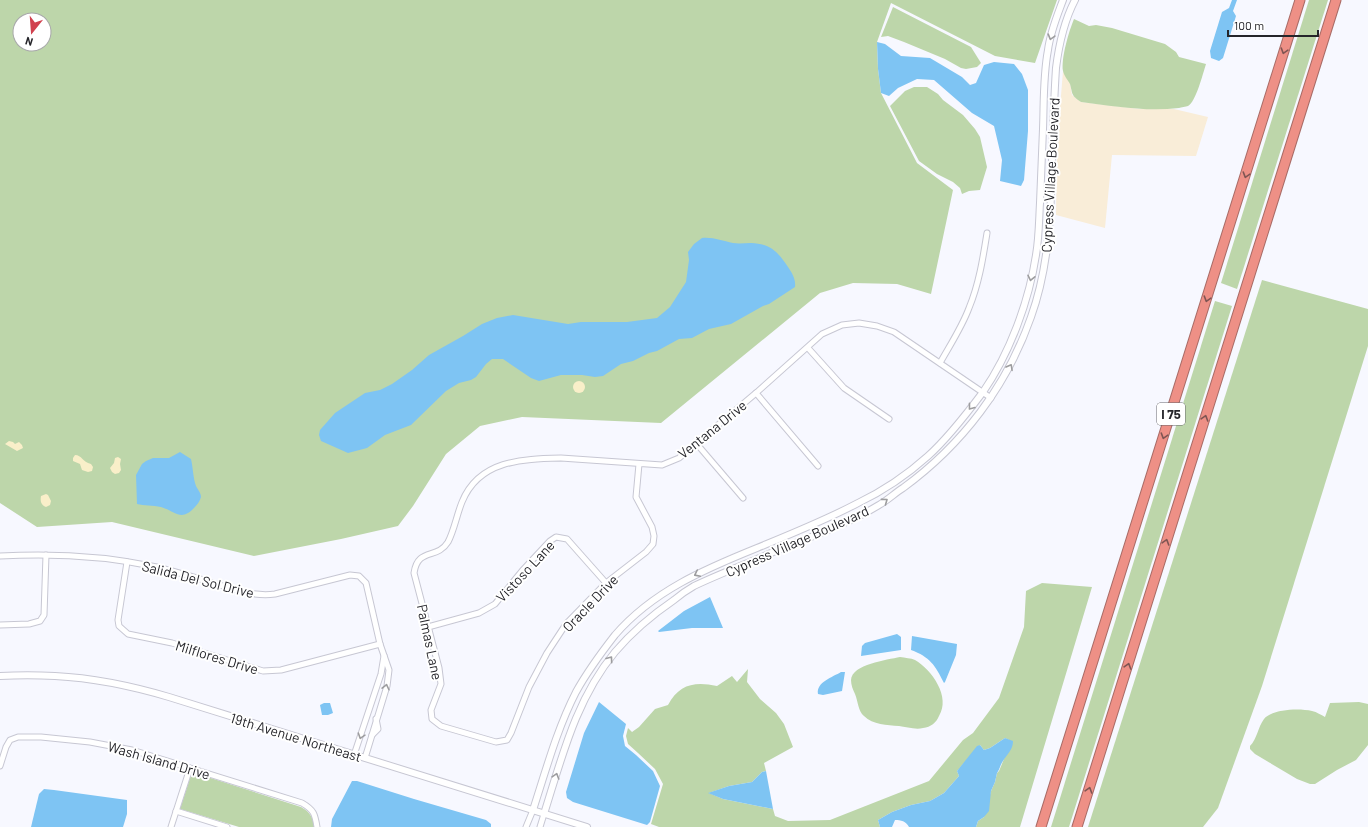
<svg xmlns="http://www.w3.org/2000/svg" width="1368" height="827" font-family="Barlow,sans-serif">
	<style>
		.commercial { fill: #f9edd8 }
		.green { fill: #bdd6aa; fill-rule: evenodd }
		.sand { fill: #f9efc9 }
		.water { fill: #7ec4f3 }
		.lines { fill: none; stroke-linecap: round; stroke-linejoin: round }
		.minor-casing { stroke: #c7c7d3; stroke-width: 7 }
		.tertiary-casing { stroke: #c7c7d3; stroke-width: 8 }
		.motorway-casing { stroke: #a86b66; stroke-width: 11 }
		.minor { stroke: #fff; stroke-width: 5 }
		.tertiary { stroke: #fff; stroke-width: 6 }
		.motorway { stroke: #ee9086; stroke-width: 9 }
		.oneway { stroke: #9d9d9f }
		.oneway2 { stroke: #7f5553 }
		.labels { text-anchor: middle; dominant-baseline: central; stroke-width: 4; stroke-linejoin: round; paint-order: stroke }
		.shield { fill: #fff; stroke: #66666a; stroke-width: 1 }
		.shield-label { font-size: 13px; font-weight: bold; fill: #25252a }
		.street-label { font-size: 14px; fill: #25252a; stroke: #fff }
	</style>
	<rect width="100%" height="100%" fill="#f7f8ff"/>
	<polygon class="commercial" points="1063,71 1070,83 1072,95 1081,102 1140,109 1174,109 1208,117 1196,156 1112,155 1105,228 1056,215 1057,149 1058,147 1059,120"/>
	<g class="green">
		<path d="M0,0H1057L1035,63L995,56L891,3L877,42L878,69L881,93L917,163L953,190L931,294L897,284L853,283L820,293L661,423L522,417L480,426L446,454L413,506L398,526L341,539L254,556L112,522L37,527L0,503ZM20,20H44V44H20Z"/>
		<polygon points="1309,0 1328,0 1237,289 1221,283"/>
		<polygon points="893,7 971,47 981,63 977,67 966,69 961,68 945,59 904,42 888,36 881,37"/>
		<path d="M1074,19L1089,26L1096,25L1112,28L1165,44L1176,52L1179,57L1206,64C1203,73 1196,102 1188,106C1186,107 1181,107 1179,108C1146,112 1113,106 1081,102C1071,95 1073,95 1070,84C1068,80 1064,76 1063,71C1061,58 1069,31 1074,19Z"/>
		<polygon points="914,87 927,87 938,94 943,100 963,115 975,129 980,137 987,167 980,190 969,191 962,194 960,188 953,182 937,174 919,161 890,106 905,91"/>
		<polygon points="1262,280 1368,309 1368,346 1262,686 1218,808 1203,827 1088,827"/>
		<polygon points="1215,301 1232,306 1069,827 1051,827"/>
		<path d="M1042,583L1092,587L1020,827H976L978,821L984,817L991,791L995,782L997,773L999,771L1004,759L1009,740L1005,738L990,748L984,750L980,745L957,771L959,776L944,793L930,801L911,805L892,812L878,820L880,827H659L651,824L663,784L655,769L638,753L628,744L626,736L628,728L632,732L639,727L655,709L668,705C679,684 695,681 717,686L732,676L737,682L748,669L747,682L760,699L776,713L784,724L793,747L764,763L766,771L762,772L752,782L729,786L709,793L723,799L773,809L775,816L788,821L830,820L929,781L963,740L973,733L999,698L1024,627L1026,591Z"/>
		<path d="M900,657C905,658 911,658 915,660C932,670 951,697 939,716C936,723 931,727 923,728C916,730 906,727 899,726C887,725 873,725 864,716C858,711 858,701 855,694C853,690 851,685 851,680C852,664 887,660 900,657Z"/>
		<path d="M1359,702L1368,704V745L1356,760L1337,770L1315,784H1310L1297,779L1255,754L1250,749V746C1257,739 1258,727 1264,719C1272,709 1299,708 1312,711C1317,712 1321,715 1325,717L1330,703Z"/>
		<path d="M192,772L301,807C310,812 313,817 314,827H239L180,809Z"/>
	</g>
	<g class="sand">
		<circle cx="579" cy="387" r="6"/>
		<polygon points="9,441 13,442 15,444 19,442 22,445 23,448 17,451 5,444"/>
		<path d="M75,455C82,455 82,462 91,464L93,467L92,471L88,472L82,470L80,464L73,461V458Z"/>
		<polygon points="118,457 121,459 120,464 121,470 119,473 115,474 112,472 110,468 114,463 115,458"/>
		<path d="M46,494L48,495L51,501L50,505L46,507C41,505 40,501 41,496Z"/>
	</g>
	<g class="water">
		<polygon points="1232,0 1237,0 1233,11 1236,16 1223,58 1219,61 1211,58 1210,51 1222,12 1229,8"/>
		<polygon points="877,42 885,44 901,56 930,58 962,77 970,85 976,83 984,65 994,62 1014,64 1022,74 1028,90 1028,131 1024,180 1021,186 1000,181 1002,160 994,126 972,113 934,80 917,79 898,88 889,96 881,93 878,69"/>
		<path d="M702,238C714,237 722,241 733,243C739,244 745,243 751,243C771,244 778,252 788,267C792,273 796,279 795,287L769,304L763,306L731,324L709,329L692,338L679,339L657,351L649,353L633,361L621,364L603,376L595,377L582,375H561L539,381L531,378L503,359H492L486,364L476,377L471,380L459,383L446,391L411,425L385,435L367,448L348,453L321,441L319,435L320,430L335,413L365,393L380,390L392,384L412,370L429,355L463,336L482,324L497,318L513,315L568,324L581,322H627L657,318L670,307L686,282L689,260L688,252L694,244Z"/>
		<path d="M180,452L191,459C193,467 193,478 196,486C198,490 201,493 201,497C200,501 197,505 194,508C181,522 175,511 161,507C153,505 144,506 137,504L136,475L142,464L146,461L153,458H169Z"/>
		<polygon points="710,597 723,628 692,628 659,632 658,631 684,611"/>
		<polygon points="897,634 901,637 901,650 861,656 862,646 865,643"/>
		<path d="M912,636L957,644L956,655L945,682L944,683C935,665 930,657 911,650Z"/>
		<path d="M841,672H845L842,691L823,695L818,694C816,682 833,677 841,672Z"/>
		<polygon points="599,702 626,724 623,736 625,746 636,755 653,771 660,786 650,822 647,825 573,802 567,798 566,792 584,733"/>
		<polygon points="324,703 330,703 333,713 328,715 322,715 320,705"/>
		<path d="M1005,738L1013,741C1013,750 1007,754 1003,761C1000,765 1000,769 997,773L995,782L991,791L989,811L984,817L978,821L976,827H909C906,821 901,820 895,820L892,827H880L878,820L892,812L911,805L930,801L944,793L959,776L957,771L977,746L980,745L984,750L990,748Z"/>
		<polygon points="766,771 773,809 723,799 708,793 729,786 752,782 762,772"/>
		<polygon points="352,781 357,781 414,799 486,820 491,824 491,827 331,827 332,819"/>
		<polygon points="44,789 54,790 127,800 127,814 123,827 31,827 39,794"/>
	</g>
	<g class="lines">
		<g class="minor-casing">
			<g id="minor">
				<polyline points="808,348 844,388 889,419"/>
				<path d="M940,363C950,345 962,327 969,308C979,284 983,258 987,233"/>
				<polyline points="756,393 818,466"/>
				<polyline points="696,443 743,498"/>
				<path d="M639,464L636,497L652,527L654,536L653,544L646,552L606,583L566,624L547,653L529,687L511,733L507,740L496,742L441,726L432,719L431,710L441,684L439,668L414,573C418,547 437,560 448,542C454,531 457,514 462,502C479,460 522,459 561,458L662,465L679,458L756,393L822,334L842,325L859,323L877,326L894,332L991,398"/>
				<path d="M0,556C53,553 106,556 157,567C176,572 194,577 213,583C233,589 253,597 275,594L350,575L359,576L366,583L380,644L389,670L387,686L365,758"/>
				<polyline points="127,562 118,620 119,626 128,634 172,643 263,671 281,670 380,644"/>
				<polyline points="0,625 29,624 40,621 44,615 46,555"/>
				<polyline points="428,627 479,613 495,604 522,571 550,541 556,537 567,539 606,583"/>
				<polyline points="372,735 378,729 376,719"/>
				<polyline points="354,755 381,674 384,656"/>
				<path d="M0,766L6,747L10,740L18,737H41L90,742L132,750L302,803C314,810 315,814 317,827"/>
				<polyline points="176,811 227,827"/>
				<polyline points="171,827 190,768"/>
				<polyline points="526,827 533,810"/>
				<polyline points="540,827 544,814"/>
			</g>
		</g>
		<g class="tertiary-casing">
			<g id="tertiary">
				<path d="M0,676C18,675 37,675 55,676C94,678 132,686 169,697L587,827"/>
				<path d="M533,810C546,770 557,729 576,692C587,672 601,653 615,635C653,591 705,569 757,548C791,534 826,520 858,503C883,491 908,474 928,456C947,439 968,412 983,392C1010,353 1029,301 1036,255C1039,238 1039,220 1040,203C1041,178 1042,154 1043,129C1044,103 1043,76 1048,50C1050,33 1057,16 1063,0"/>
				<path d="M544,814C562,757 576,699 615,652C632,632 652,615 674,600C680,595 687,590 694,586C719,574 746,564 771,553C807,538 846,525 879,505C888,500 895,493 903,488C962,445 1007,386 1031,317C1049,267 1051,214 1052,161C1053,130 1054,99 1056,68C1059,44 1064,21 1075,0"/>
			</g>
		</g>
		<g class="motorway-casing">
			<g id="motorway">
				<polyline points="1041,827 1300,0"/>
				<polyline points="1077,827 1336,0"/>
			</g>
		</g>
		<use href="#minor" class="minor"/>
		<use href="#tertiary" class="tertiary"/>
		<use href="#motorway" class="motorway"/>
	</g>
	<defs><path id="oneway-chevron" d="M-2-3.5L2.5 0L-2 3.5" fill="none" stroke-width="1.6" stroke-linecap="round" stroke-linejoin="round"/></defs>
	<g class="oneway">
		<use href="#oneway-chevron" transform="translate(1051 37) rotate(106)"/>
		<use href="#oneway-chevron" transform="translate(1031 278) rotate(102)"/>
		<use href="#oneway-chevron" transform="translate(1010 367) rotate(-61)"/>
		<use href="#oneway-chevron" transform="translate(971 407) rotate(128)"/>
		<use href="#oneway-chevron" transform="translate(885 501) rotate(-36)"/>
		<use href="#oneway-chevron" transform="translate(697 574) rotate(154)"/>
		<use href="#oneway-chevron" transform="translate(610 659) rotate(-54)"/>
		<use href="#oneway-chevron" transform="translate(386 687) rotate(-77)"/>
		<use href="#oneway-chevron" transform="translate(361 736) rotate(108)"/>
		<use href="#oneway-chevron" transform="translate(556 776) rotate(-73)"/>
	</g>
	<g class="oneway2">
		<use href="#oneway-chevron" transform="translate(1284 51) rotate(107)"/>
		<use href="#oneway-chevron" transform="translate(1246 175) rotate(107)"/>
		<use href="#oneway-chevron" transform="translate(1207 299) rotate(107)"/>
		<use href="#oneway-chevron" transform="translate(1205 418) rotate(-73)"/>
		<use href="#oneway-chevron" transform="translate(1164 436) rotate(107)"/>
		<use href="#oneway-chevron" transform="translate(1166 542) rotate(-73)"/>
		<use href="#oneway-chevron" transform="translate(1128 666) rotate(-73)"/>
		<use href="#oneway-chevron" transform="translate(1089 790) rotate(-73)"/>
	</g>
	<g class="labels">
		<rect class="shield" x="1157" y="403" width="28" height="22" rx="3"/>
		<g class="shield-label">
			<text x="1171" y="414">I 75</text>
		</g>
		<g class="street-label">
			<text transform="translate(1050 175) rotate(-87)">Cypress Village Boulevard</text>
			<text transform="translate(712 429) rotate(-39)">Ventana Drive</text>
			<text transform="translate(797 541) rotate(-24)">Cypress Village Boulevard</text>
			<text transform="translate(525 571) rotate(-47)">Vistoso Lane</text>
			<text transform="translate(198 579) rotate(14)">Salida Del Sol Drive</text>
			<text transform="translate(590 603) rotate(-46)">Oracle Drive</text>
			<text transform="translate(430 642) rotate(78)">Palmas Lane</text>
			<text transform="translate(217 657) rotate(17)">Milflores Drive</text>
			<text transform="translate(296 737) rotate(17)">19th Avenue Northeast</text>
			<text transform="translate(159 760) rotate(16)">Wash Island Drive</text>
		</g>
	</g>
	<g transform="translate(32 32) rotate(197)"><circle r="19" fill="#ffffff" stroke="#a8a8aa"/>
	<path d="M0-3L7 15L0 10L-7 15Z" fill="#d1414e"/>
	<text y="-6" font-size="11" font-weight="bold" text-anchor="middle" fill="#25252a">N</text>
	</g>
	<path d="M1228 30v6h90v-6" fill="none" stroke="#25252a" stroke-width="2"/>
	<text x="1234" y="30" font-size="12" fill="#25252a" stroke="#ffffff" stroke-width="3" paint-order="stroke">100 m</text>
</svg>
